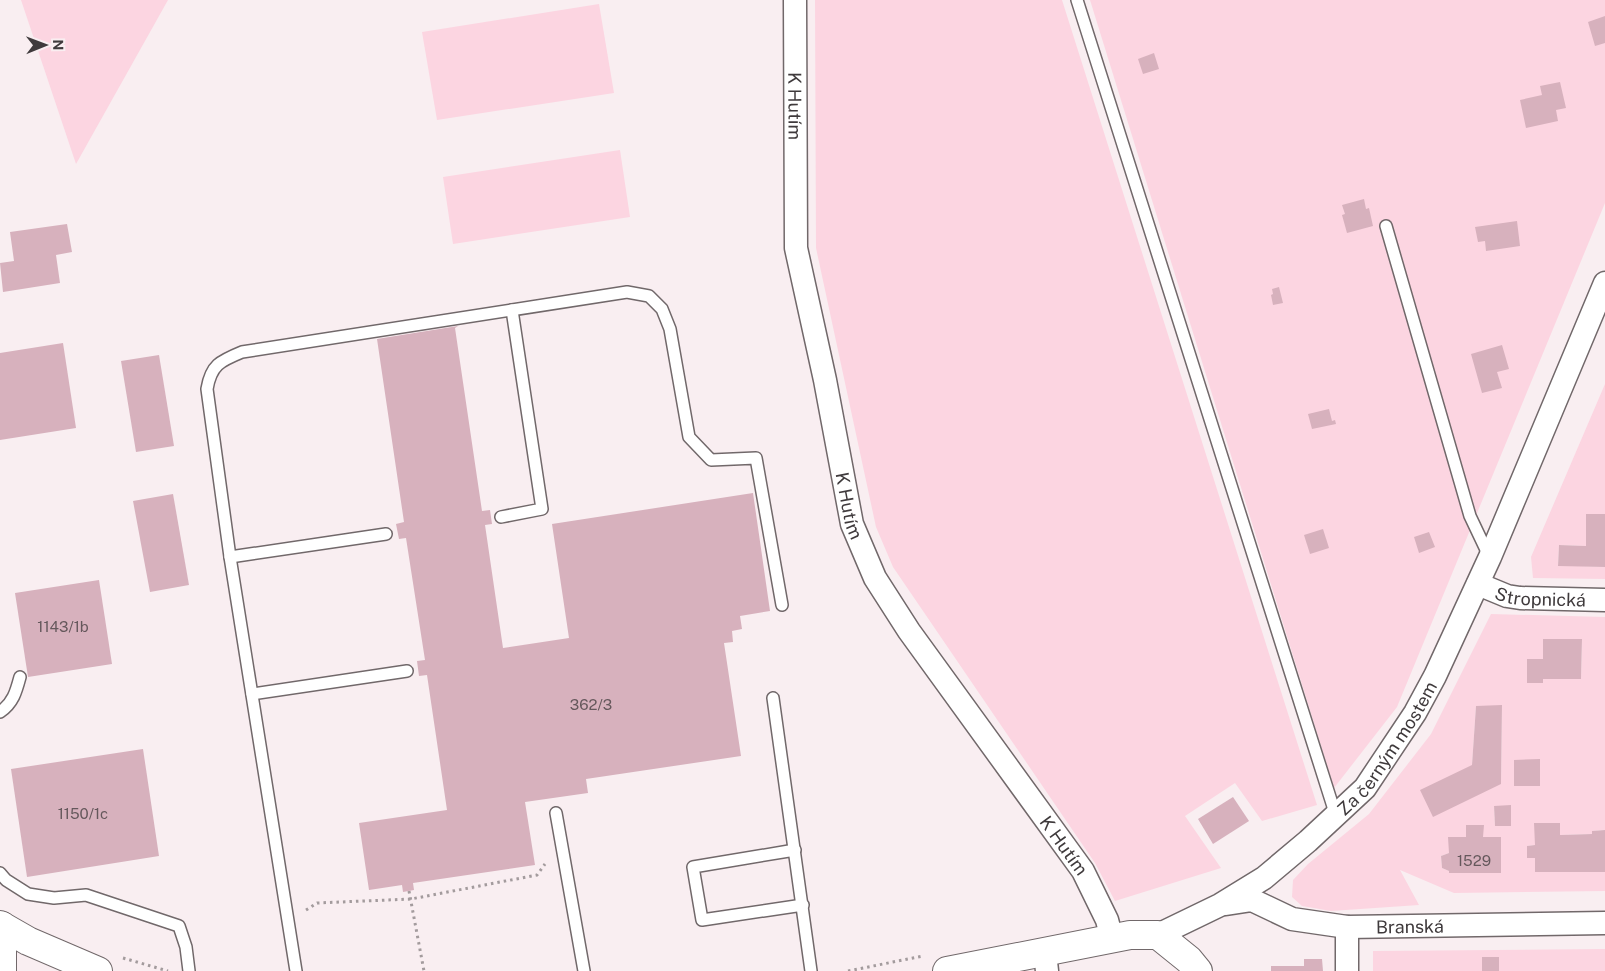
<svg xmlns="http://www.w3.org/2000/svg" width="1605" height="971" font-family="'Public Sans',sans-serif">
	<style>
		.green { fill: #fcd5e1; fill-rule: evenodd }
		.building { fill: #d7b1bd }
		.lines { fill: none; stroke-linecap: round; stroke-linejoin: round }
		.lane-casing { stroke: #71686a; stroke-width: 14 }
		.street-casing { stroke: #71686a; stroke-width: 25 }
		.secondary-casing { stroke: #71686a; stroke-width: 30 }
		.path { stroke: #a39b9d; stroke-width: 3; stroke-dasharray: 2.5 4; stroke-linecap: butt }
		.lane { stroke: #fff; stroke-width: 11 }
		.street { stroke: #fff; stroke-width: 22 }
		.secondary { stroke: #fff; stroke-width: 28 }
		.labels { text-anchor: middle; dominant-baseline: central; stroke-width: 5; stroke-linejoin: round; paint-order: stroke }
		.number-label { font-size: 15px; fill: #65585c }
		.street-label { font-size: 18px; fill: #3f3a3c; stroke: #f9eef1 }
	</style>
	<rect width="100%" height="100%" fill="#f9eef1"/>
	<g class="green">
		<polygon points="21,0 168,0 76,164"/>
		<polygon points="815,0 1062,0 1317,805 1262,821 1235,783 1185,816 1221,868 1115,901 1095,863 893,567 876,527 816,248"/>
		<polygon points="1090,0 1605,0 1605,203 1397,707 1334,788"/>
		<polygon points="599,4 614,93 437,120 422,32"/>
		<polygon points="620,150 630,217 453,244 443,177"/>
		<polygon points="1605,384 1605,514 1587,514 1586,546 1559,545 1558,565 1605,567 1605,579 1533,578 1531,557"/>
		<path d="M1491,614L1605,617V830L1592,831V834L1560,835V823H1535V845L1527,846V858H1535V872H1605V891L1454,893L1400,870L1419,905L1331,911L1302,906L1292,897L1293,880L1308,864L1369,814L1431,734ZM1543,639H1582L1581,679H1543L1542,683L1527,682V659H1543ZM1476,706H1502L1501,784L1472,765ZM1514,760H1540V786H1514ZM1494,806H1511V826H1495ZM1466,825H1483V837H1501V872L1449,873V871L1442,868L1441,856L1449,853V837H1466Z"/>
		<polygon points="1605,949 1605,971 1499,971 1499,957 1482,957 1482,971 1373,971 1373,951"/>
	</g>
	<g class="building">
		<polygon points="1605,16 1605,43 1595,46 1588,22"/>
		<polygon points="1154,53 1159,69 1143,74 1138,59"/>
		<polygon points="1560,82 1566,108 1556,110 1558,121 1526,128 1520,100 1542,95 1540,86"/>
		<polygon points="1364,199 1366,209 1369,208 1373,226 1347,233 1342,215 1345,214 1342,205"/>
		<polygon points="1517,221 1520,246 1486,251 1485,241 1478,242 1475,227"/>
		<polygon points="67,224 72,252 56,255 60,283 3,292 0,263 14,261 10,232"/>
		<polygon points="1279,287 1283,303 1273,305 1271,295 1273,294 1272,289"/>
		<polygon points="458,326 455,328 482,511 490,510 492,524 485,525 503,648 569,638 552,524 753,493 770,611 740,616 742,629 732,631 733,642 724,643 741,756 586,779 588,793 525,802 535,865 413,883 414,890 403,892 402,885 369,890 359,823 447,810 427,675 419,676 417,661 425,660 406,538 399,539 396,524 404,522 377,339"/>
		<polygon points="63,343 76,428 0,440 0,353"/>
		<polygon points="1502,345 1509,369 1497,372 1502,388 1482,393 1471,354"/>
		<polygon points="159,355 174,446 136,452 121,361"/>
		<polygon points="1329,409 1332,421 1335,420 1336,424 1312,429 1308,414"/>
		<polygon points="173,494 189,585 150,592 133,501"/>
		<polygon points="1586,514 1605,514 1605,567 1558,566 1559,545 1586,546"/>
		<polygon points="1323,529 1329,548 1310,554 1304,535"/>
		<polygon points="1429,532 1435,547 1419,553 1414,537"/>
		<polygon points="99,580 112,664 28,677 15,593"/>
		<polygon points="1543,639 1582,639 1581,679 1543,679 1543,683 1527,683 1527,659 1543,659"/>
		<polygon points="1502,705 1501,784 1433,817 1420,790 1472,765 1476,706"/>
		<polygon points="143,749 159,856 27,877 11,769"/>
		<polygon points="1540,759 1540,786 1514,786 1514,760"/>
		<polygon points="1233,797 1249,821 1213,844 1198,819"/>
		<polygon points="1511,805 1511,826 1495,826 1494,806"/>
		<polygon points="1534,823 1560,823 1560,835 1592,834 1592,831 1605,830 1605,872 1535,872 1535,858 1527,858 1527,846 1535,845"/>
		<polygon points="1466,825 1484,825 1483,837 1501,837 1501,873 1449,873 1449,871 1442,868 1441,856 1449,853 1448,837 1466,837"/>
		<rect x="1482" y="957" width="17" height="14"/>
		<polygon points="1304,959 1322,959 1323,971 1271,971 1271,966 1304,966"/>
	</g>
	<g class="lines">
		<g class="lane-casing">
			<g id="lane">
				<polyline points="1077,0 1336,816"/>
				<polyline points="1386,226 1470,516 1489,556"/>
				<polyline points="501,517 542,509 512,310"/>
				<polyline points="230,557 386,534"/>
				<polyline points="252,694 407,671"/>
				<polyline points="773,698 811,971"/>
				<path d="M0,712C13,703 16,692 20,677"/>
				<polyline points="556,813 584,971"/>
				<polyline points="795,850 693,867 702,920 803,905"/>
				<polyline points="0,873 6,880 28,894 54,898 86,895 179,926 186,947 189,971"/>
				<path d="M296,971L230,557L207,389C211,365 220,361 242,352L627,292L649,296L662,309L670,329L689,437L711,460L756,458L782,605"/>
			</g>
		</g>
		<g class="street-casing">
			<g id="street">
				<path id="s1" d="M795,0L796,248L825,380L852,524L875,578L909,631L1083,871L1107,920L1112,939"/>
				<path id="s2" d="M1478,584L1507,596L1520,598L1605,600"/>
				<path id="s3" d="M1226,904L1252,900L1292,919L1347,927L1605,923"/>
				<polyline points="1347,927 1347,971"/>
				<path id="s4" d="M1158,935L1220,905L1264,878L1308,841L1365,788L1415,713L1435,676L1490,557L1605,283"/>
				<polyline points="1045,953 1047,971"/>
			</g>
		</g>
		<g class="secondary-casing">
			<g id="secondary">
				<polyline points="0,925 28,941 98,971"/>
				<polyline points="2,971 2,926"/>
				<polyline points="947,971 1130,935 1158,935 1189,960 1198,971"/>
			</g>
		</g>
		<g class="path">
			<polyline points="409,891 424,971"/>
			<polyline points="306,910 317,903 411,899 537,875 545,864"/>
			<polyline points="123,958 168,971"/>
			<polyline points="848,971 923,956"/>
		</g>
		<use href="#lane" class="lane"/>
		<use href="#street" class="street"/>
		<use href="#secondary" class="secondary"/>
	</g>
	<g class="labels">
		<g class="number-label">
			<text x="63" y="626">1143/1b</text>
			<text x="591" y="704">362/3</text>
			<text x="83" y="813">1150/1c</text>
			<text x="1474" y="860">1529</text>
		</g>
		<g class="street-label">
			<text stroke="none"><textPath href="#s1" startOffset="106">K Hutím</textPath></text>
			<text stroke="none"><textPath href="#s1" startOffset="511">K Hutím</textPath></text>
			<text stroke="none"><textPath href="#s2" startOffset="65">Stropnická</textPath></text>
			<text stroke="none"><textPath href="#s4" startOffset="301">Za černým mostem</textPath></text>
			<text stroke="none"><textPath href="#s1" startOffset="916">K Hutím</textPath></text>
			<text stroke="none"><textPath href="#s3" startOffset="189">Branská</textPath></text>
		</g>
	</g>
	<g transform="translate(45 45) rotate(89)" stroke="#f9eef1" stroke-width="4" paint-order="stroke">
	<path d="M0-4L9 19L0 12L-9 19Z" fill="#3f3a3c"/>
	<text y="-8" font-size="14" font-weight="bold" text-anchor="middle" fill="#3f3a3c">N</text>
	</g>
</svg>
